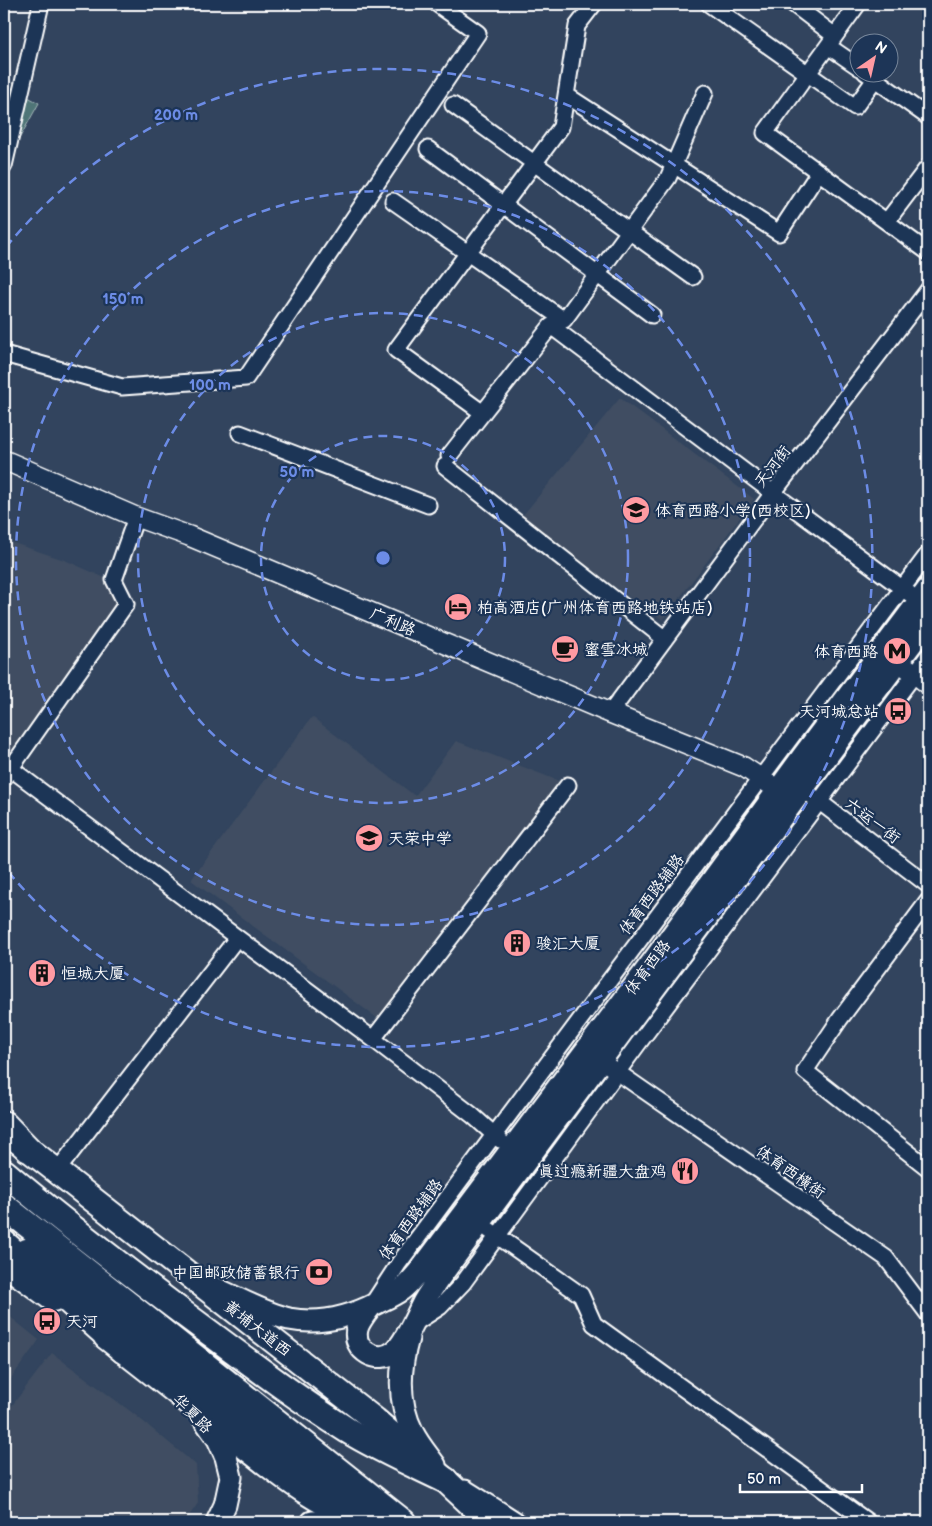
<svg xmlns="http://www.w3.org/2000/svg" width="932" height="1526" font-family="'Balsamiq Sans','LXGW WenKai TC',sans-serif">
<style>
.built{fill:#404e62}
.green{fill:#4f7477;stroke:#a7babb}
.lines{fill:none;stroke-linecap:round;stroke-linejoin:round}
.minor-casing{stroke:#fff;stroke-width:19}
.tertiary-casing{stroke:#fff;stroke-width:22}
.secondary-casing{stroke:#fff;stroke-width:25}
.primary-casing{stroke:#fff;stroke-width:28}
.trunk-casing{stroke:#fff;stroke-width:29}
.minor{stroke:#1d3557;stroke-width:15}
.tertiary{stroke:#1d3557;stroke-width:19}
.secondary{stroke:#1d3557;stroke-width:21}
.primary{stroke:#1d3557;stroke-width:24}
.trunk{stroke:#1d3557;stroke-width:25}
.ring{fill:none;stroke:#6c8ce6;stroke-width:2.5;stroke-dasharray:9 6}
.labels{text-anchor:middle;stroke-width:4.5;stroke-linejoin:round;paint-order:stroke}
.street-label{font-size:16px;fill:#fff;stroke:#1d3557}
.poi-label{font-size:16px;fill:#fff;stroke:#1d3557;text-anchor:start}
.centre{fill:#6c8ce6;stroke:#1d3557;stroke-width:2.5}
.ring-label{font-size:15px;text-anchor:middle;font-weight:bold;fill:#6c8ce6;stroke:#1d3557;stroke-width:4.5;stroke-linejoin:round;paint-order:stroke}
</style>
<rect width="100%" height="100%" fill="#32445e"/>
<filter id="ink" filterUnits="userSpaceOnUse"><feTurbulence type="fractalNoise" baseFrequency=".02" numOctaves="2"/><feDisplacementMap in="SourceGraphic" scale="10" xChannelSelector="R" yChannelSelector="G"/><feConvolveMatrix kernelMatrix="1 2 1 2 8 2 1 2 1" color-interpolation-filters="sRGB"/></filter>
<g filter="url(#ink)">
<path class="built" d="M620,398L754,499L663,620L518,521Z
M4,540L67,561L105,578L117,604L105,620L4,771Z
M312,717L415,796L456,741L559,781L381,1021L191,880Z
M4,1312L39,1340L4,1388Z
M52,1353L134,1414L196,1465L198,1503L185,1522H4V1416Z"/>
<path class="green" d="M4,84L39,103L4,166Z"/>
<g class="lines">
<defs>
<path id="minor" d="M709,4L855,107L875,79
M793,4L835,36
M858,4L765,133L928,252
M828,46L860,68
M865,72L928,117
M566,95L779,233L819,172
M453,105L693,277
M428,149L652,315
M4,166L41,4
M393,201L564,320L668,178L705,93
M887,221L928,167
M4,354L122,387L246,378L478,33L437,4
M483,413L396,350L561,127L577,26L594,4
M240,433L428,505
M449,456L551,326L773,493L910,594
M445,466L665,639
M610,713L773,493L928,290
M10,768L373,1039L472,1115L500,1140
M4,778L126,604L114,580L136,517
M812,796L928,885
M928,901L840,1019L805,1071L928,1168
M373,1039L568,785
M610,1067L886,1258L928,1314
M57,1171L237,938
M489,1230L581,1295L594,1324L868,1522
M371,1306L399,1263L494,1135L928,554
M412,1325L440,1307L463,1283L638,1044L928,656"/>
<path id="tertiary" d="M4,460L136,517L189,536L610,713L744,767L778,790
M898,661L928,684"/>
<path id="secondary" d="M215,1288C239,1299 264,1313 289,1319C320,1325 350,1317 377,1303C385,1299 394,1295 401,1290C409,1284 415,1276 422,1268L653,961L803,756L928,589
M371,1306C366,1313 359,1321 357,1329C352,1351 379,1365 395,1351C406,1342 417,1314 424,1301C431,1289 440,1277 448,1266L854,720L928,622
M408,1338C399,1370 398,1404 413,1433C419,1445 428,1455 435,1465
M203,1418L218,1439L226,1457L231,1477L225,1505L217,1522
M465,1491L514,1522
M312,1522L339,1521L352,1522"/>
<path id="primary" d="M13,1137L375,1420L445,1480L490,1522
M27,1251C76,1288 126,1325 174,1364C243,1417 310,1473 382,1522
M4,1263L53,1299
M106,1337C150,1371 193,1405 235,1439C273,1468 311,1502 357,1517"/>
<path id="trunk" d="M4,1124L28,1149
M4,1172C62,1221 122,1267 183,1313C237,1353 290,1394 347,1430C378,1449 412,1464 445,1480
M4,1206L403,1522
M4,1243L123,1350"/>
</defs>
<use href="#minor" class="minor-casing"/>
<use href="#tertiary" class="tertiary-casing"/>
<use href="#secondary" class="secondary-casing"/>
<use href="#primary" class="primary-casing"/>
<use href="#trunk" class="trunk-casing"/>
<use href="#minor" class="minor"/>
<use href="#tertiary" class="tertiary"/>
<use href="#secondary" class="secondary"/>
<use href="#primary" class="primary"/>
<use href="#trunk" class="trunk"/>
</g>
</g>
<g class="ring">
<circle cx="383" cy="558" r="122"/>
<circle cx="383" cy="558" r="245"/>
<circle cx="383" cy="558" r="367"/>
<path d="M6 247A489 489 0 1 1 6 869"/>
</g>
<defs>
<symbol id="school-disc" viewBox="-11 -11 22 22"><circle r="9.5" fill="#ff9aa2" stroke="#1d3557"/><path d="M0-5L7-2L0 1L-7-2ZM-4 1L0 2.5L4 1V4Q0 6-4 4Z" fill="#111"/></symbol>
<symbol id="hotel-disc" viewBox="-11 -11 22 22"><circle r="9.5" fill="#ff9aa2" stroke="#1d3557"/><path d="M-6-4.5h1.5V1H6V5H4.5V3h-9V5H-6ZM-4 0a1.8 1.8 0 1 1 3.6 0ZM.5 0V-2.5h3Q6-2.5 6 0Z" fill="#111"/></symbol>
<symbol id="cafe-disc" viewBox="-11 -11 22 22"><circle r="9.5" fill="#ff9aa2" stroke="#1d3557"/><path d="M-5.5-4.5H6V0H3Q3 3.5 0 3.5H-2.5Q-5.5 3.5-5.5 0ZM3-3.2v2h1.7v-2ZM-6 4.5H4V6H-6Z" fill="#111"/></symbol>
<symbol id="metro-disc" viewBox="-11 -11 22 22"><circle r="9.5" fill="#ff9aa2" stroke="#1d3557"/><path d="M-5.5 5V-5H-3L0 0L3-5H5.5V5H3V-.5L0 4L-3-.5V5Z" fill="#111"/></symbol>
<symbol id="bus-disc" viewBox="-11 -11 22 22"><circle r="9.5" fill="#ff9aa2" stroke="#1d3557"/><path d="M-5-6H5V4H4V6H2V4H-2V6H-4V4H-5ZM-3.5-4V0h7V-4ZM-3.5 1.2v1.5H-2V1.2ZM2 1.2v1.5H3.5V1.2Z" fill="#111"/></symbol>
<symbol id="building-disc" viewBox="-11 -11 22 22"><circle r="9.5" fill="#ff9aa2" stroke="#1d3557"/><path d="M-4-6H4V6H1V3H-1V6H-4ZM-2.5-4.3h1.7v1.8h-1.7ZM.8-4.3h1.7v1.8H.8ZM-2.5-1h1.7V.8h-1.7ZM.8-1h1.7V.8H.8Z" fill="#111"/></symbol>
<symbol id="restaurant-disc" viewBox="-11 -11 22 22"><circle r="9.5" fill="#ff9aa2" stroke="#1d3557"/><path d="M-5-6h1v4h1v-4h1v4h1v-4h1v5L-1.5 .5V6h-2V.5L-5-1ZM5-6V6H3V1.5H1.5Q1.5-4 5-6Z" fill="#111"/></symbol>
<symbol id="bank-disc" viewBox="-11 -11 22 22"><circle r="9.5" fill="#ff9aa2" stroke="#1d3557"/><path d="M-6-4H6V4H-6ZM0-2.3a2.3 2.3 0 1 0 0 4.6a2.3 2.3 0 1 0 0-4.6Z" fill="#111"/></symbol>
</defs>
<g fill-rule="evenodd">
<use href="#school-disc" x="620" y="494" width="32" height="32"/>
<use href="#hotel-disc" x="442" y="591" width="32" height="32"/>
<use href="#cafe-disc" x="549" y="633" width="32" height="32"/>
<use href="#metro-disc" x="881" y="635" width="32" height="32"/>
<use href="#bus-disc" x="882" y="695" width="32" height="32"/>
<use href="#school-disc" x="353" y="822" width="32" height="32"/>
<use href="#building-disc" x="501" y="927" width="32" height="32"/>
<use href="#building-disc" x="26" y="957" width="32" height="32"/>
<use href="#restaurant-disc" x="669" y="1155" width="32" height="32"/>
<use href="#bank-disc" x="303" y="1256" width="32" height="32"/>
<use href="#bus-disc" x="31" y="1305" width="32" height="32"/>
</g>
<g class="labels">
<g class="street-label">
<text transform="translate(772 466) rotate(-53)" y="6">天河街</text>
<text transform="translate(393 621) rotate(23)" y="6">广利路</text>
<text transform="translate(873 820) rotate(37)" y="6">六运一街</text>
<text transform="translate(651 894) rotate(-53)" y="6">体育西路辅路</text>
<text transform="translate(647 967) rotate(-53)" y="6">体育西路</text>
<text transform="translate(791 1171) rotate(35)" y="6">体育西横街</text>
<text transform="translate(410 1219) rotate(-54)" y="6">体育西路辅路</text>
<text transform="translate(258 1328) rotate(38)" y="6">黄埔大道西</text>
<text transform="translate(193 1413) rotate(45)" y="6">华夏路</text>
</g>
<g class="poi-label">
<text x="655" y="516">体育西路小学(西校区)</text>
<text x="477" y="613">柏高酒店(广州体育西路地铁站店)</text>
<text x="584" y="655">蜜雪冰城</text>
<text x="878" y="657" text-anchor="end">体育西路</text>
<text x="879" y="717" text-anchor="end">天河城总站</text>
<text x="388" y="844">天荣中学</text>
<text x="536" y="949">骏汇大厦</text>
<text x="61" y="979">恒城大厦</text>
<text x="666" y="1177" text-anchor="end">真过瘾新疆大盘鸡</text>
<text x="300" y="1278" text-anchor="end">中国邮政储蓄银行</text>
<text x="66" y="1327">天河</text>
</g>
</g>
<circle cx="383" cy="558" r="8" class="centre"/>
<g class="ring-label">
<text x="176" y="120">200 m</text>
<text x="123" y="304">150 m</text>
<text x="210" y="390">100 m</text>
<text x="297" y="477">50 m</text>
</g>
<rect width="932" height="1526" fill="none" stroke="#1d3557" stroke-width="20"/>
<rect x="10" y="10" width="912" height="1506" fill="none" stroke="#fff" stroke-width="2" filter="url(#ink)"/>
<g transform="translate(874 58) rotate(34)"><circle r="24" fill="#1d3557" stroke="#77869a"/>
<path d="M0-4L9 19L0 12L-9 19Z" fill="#ff9aa2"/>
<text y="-8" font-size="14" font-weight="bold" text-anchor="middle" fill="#ffffff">N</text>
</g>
<path d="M740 1484v8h122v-8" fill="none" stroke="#ffffff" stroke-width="2.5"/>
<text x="747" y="1484" font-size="15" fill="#ffffff" stroke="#1d3557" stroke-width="4" paint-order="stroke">50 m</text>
</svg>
